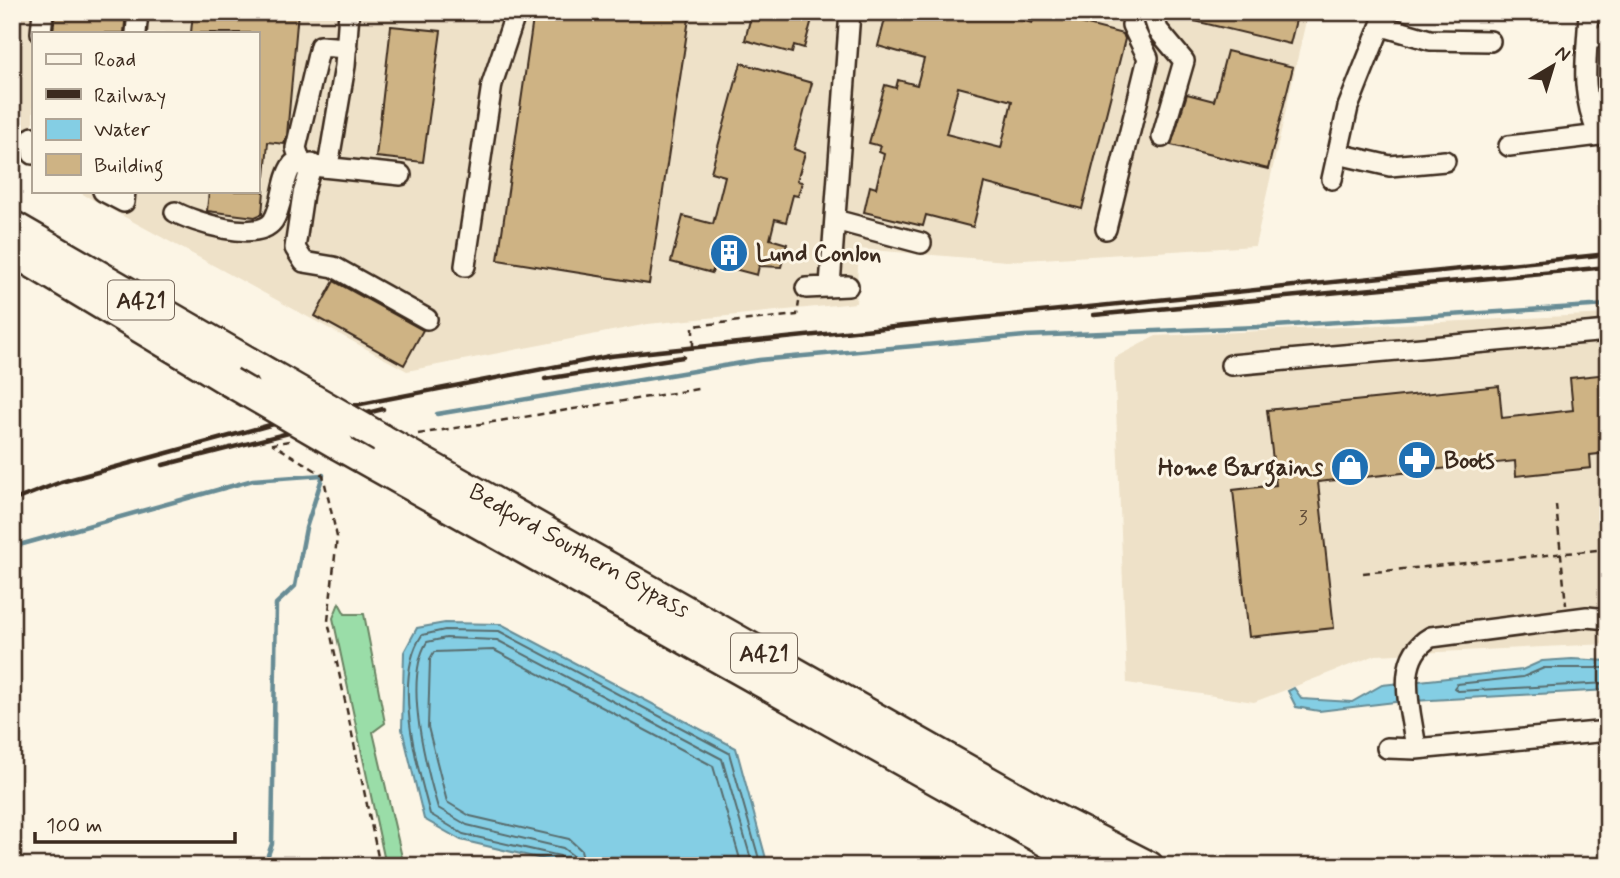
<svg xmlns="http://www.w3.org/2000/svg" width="1620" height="878" font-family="Mynerve,sans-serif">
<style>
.built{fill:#eee1c8}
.green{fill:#9adda8;stroke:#6a8463;stroke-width:2}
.water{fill:#84cee4;stroke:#678c95;stroke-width:2}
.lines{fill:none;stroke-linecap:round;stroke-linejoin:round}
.shore{stroke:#586c6d;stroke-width:2}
.stream{stroke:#678c95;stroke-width:4.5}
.building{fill:#ceb384;stroke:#3b2a1e;stroke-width:2;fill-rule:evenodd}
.minor-casing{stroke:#3b2a1e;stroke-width:24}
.highway-casing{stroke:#3b2a1e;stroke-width:33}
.path{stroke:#3b2a1e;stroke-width:2.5;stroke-dasharray:7 5;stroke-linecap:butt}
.minor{stroke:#fcf5e5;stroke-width:19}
.highway{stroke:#fcf5e5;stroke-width:28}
.rail{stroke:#3b2a1e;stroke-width:4.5}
.highway-bridge-casing{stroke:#3b2a1e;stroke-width:33;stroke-linecap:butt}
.highway-bridge{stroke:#fcf5e5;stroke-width:28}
.labels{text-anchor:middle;stroke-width:6;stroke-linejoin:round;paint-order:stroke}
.number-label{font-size:21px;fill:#604c38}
.shield{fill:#fcf5e5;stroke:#75675a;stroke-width:2}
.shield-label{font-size:23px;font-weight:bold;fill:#3b2a1e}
.poi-label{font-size:24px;font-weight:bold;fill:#3b2a1e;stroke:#fcf5e5;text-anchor:start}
.street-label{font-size:24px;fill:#3b2a1e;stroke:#fcf5e5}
</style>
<rect width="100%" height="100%" fill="#fcf5e5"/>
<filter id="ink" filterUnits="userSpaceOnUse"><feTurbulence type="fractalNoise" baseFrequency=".0143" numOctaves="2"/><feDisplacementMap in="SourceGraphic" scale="14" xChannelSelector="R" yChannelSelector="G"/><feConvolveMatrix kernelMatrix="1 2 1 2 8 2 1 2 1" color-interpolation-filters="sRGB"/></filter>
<g filter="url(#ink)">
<path class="built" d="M12,12H1308L1255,246L1007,261L859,249L856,303L648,324L407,371L77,191H257V33H33V167L12,155Z
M1608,314V644L1376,655L1254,702L1127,683L1114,358L1156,336Z"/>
<path class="green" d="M339,603L345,614H364L385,723L373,732L404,866H386L333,618Z"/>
<path class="water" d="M445,623L501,624L736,748L768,866H572L461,840L424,819L402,729L404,652L417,628Z
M1572,659L1608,661V690L1395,702L1319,711L1296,707L1288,691L1294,688L1302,699L1352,702L1382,685L1522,670L1542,661Z"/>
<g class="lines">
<path class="shore" d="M1608,668H1544L1523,677L1457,684L1454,688L1458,691L1608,683
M565,866L560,856L463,834L430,814C417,766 392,679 422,635L445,630L499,631L729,753L761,866
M574,866L572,855L563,848L467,825L438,808C426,767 403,680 427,642L446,638L497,640L722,759L753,866
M585,866L581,850L569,839L470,816L447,802L428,727L430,659L434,652L494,650L713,766L742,866"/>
<path class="stream" d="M437,414L759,360L1025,336L1258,327L1608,305
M12,547L253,480L323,475L306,528L295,586L276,604L272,844L264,866"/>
</g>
<path class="building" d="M55,12H126L124,33H53Z
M193,12H298L287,135L284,144L268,142L265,176H257V33H191Z
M534,12H690L649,284L498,260Z
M752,12H814L804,48L794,45L792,53L745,40Z
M887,12H1008L1007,16L1032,23L1037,12L1123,34L1125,39L1082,209L984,183L973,227L926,215L923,226L864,212L870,186L876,188L884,154L879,152L881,146L869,143L885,85L896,88L898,80L917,85L924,59L878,46ZM958,87L1012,101L1001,148L946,134Z
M1175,12H1298L1290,44L1174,16Z
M391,26L441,31L423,162L376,157Z
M1227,51L1293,67L1268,169L1171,145L1187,94L1214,101Z
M741,63L812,83L794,149L805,153L797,181L802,182L798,196L793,195L786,222L775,219L770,239L787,244L781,267L759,266L757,275L715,264L712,273L671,262L683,216L713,224L725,176L711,172Z
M209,191H264L262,214L255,217L207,211Z
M334,281L423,330L404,365L315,316Z
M1608,374V453L1590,455L1591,468L1516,476L1515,461L1318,482L1334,628L1249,637L1233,490L1276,485L1267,410L1499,386L1502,418L1573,410L1570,378Z"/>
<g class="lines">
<defs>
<path id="minor" d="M1152,12L1158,30L1184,61L1162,137
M1589,12C1587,61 1579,87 1598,134
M1382,26L1430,40L1490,41
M41,33L43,12
M136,33L138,12
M1588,37H1608
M33,137V154
M1509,146L1608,134
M1338,154L1390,166L1445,161
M301,163L296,148L320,46L347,48
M312,164L303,194L295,248L304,262L334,267L427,319
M328,166L345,66L349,12
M1332,179L1348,107L1386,12
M103,191L124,202L125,191
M175,212C194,222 257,243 273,221C284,204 281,180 293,164L401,175
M835,220L921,243
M1106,229L1148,58L1132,25L1135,12
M465,266L492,84L516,12
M830,285L850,12
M806,288L848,286
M1231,365L1608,331
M1387,748L1416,749L1608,731
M1416,749C1412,713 1392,659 1431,637L1587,617L1608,619"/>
<g id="highway">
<path d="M12,225L270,374"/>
<path d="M12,251L230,382"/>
<path id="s1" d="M381,438L1043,812L1149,866"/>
<path d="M340,446L1089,866"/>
</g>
</defs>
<use href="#minor" class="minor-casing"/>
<use href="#highway" class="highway-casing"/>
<path class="path" d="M693,346V326L797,315L799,302
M418,434L698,389
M289,441L273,444L323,475L337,537L328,621L380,866
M1556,505L1566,605
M1363,573L1608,549"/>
<use href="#minor" class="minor"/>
<use href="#highway" class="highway"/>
<path class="rail" d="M1094,315L1608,267
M545,379L683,357
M163,465L383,409
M12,501L61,482L314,413L610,356L1608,254"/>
<defs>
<path id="highway-bridge" d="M270,374L381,438
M230,382L340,446"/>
</defs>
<use href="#highway-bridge" class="highway-bridge-casing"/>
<use href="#highway-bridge" class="highway-bridge"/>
</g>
</g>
<defs>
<symbol id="building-disc" viewBox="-11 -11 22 22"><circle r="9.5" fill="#1f6fb2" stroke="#fcf5e5"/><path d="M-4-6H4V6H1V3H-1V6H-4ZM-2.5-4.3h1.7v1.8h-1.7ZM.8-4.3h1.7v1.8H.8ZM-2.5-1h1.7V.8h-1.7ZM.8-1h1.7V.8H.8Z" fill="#fff"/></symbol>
<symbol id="pharmacy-disc" viewBox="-11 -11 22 22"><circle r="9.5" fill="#1f6fb2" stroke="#fcf5e5"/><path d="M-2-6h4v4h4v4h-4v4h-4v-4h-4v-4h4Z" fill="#fff"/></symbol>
<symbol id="shop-disc" viewBox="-11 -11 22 22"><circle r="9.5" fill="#1f6fb2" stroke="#fcf5e5"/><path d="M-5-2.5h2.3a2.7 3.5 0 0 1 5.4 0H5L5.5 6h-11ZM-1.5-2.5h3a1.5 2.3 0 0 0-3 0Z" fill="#fff"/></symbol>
</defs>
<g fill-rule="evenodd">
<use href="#building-disc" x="707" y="231" width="44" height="44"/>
<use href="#pharmacy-disc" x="1395" y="438" width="44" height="44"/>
<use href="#shop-disc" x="1328" y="445" width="44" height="44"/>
</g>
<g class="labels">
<g class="number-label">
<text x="1303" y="524">3</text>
</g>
<g class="shield">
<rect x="108" y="280.5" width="66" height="39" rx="5"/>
<rect x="731" y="633.5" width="66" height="39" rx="5"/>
</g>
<g class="shield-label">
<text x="141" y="308">A421</text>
<text x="764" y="661">A421</text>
</g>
<g class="poi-label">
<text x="756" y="261">Lund Conlon</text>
<text x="1444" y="468">Boots</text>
<text x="1323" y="475" text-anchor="end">Home Bargains</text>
</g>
<g class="street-label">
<text dy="8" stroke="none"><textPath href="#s1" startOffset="228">Bedford Southern Bypass</textPath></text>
</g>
</g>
<rect width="1620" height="878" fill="none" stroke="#fcf5e5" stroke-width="42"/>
<rect x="21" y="21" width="1578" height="836" fill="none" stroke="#3b2a1e" stroke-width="2.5" filter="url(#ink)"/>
<rect x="32" y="32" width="228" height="161" fill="#fcf5e5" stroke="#afa495" stroke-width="2"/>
<rect x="46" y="54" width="35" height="10" fill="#fcf5e5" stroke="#afa495" stroke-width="2"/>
<text x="94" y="66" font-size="21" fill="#3b2a1e">Road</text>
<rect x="46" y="89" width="35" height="10" fill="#3b2a1e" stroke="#afa495" stroke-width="2"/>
<text x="94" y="102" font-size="21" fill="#3b2a1e">Railway</text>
<rect x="46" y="119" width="35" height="21" fill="#84cee4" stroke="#afa495" stroke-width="2"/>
<text x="94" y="136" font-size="21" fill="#3b2a1e">Water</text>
<rect x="46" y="154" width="35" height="21" fill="#ceb384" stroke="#afa495" stroke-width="2"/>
<text x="94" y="172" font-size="21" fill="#3b2a1e">Building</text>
<g transform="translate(1553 66) rotate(38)" stroke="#fcf5e5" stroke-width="5" paint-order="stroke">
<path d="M0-5L12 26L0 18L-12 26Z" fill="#3b2a1e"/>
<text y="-10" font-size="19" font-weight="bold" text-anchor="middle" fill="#3b2a1e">N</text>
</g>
<path d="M35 832v10h200v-10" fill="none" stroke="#3b2a1e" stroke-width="3.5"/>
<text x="46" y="832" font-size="21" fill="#3b2a1e" stroke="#fcf5e5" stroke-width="5" paint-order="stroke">100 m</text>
</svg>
